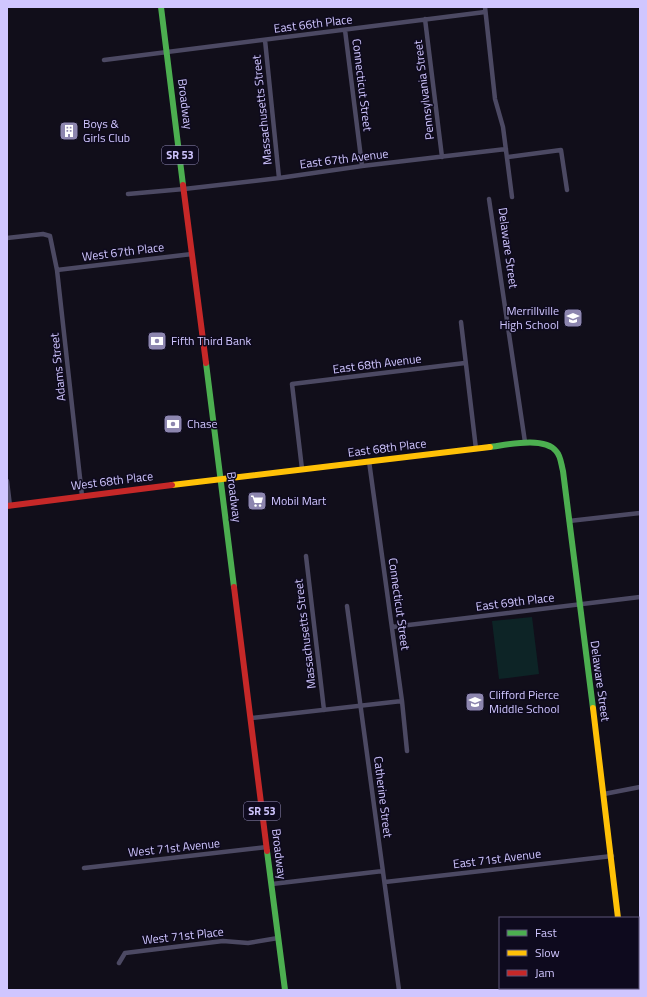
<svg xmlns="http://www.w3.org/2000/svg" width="647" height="997" font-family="'Titillium Web',sans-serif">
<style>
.garden{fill:#0d2426}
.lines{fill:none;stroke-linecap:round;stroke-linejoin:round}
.street{stroke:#4c4963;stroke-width:4.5}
.fast{stroke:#4caf50;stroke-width:6}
.slow{stroke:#ffc107;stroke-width:6}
.jam{stroke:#c62828;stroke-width:6}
.labels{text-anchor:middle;stroke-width:3;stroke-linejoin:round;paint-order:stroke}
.shield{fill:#0e0a1e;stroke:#968ebc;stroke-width:1}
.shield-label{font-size:11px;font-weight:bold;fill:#d0c6ff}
.street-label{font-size:12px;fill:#d0c6ff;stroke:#0e0a1e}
.poi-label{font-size:12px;fill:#d0c6ff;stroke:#0e0a1e;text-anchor:start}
</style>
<rect width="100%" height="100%" fill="#110e1a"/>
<path class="garden" d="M532,617L539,674L499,679L492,621Z"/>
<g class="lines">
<path class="street" d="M485,7L495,99L503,127L512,197
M425,19L442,157
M345,30L362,166
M265,40L279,178
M104,60L485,12
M508,157L561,150L567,190
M128,194L184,189L279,178L362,166L506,149
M489,199L525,442
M7,238L43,234L50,236L57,270L82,496
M57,270L192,254
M461,322L476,449
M369,461L402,701L407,751
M302,469L292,384L465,363
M7,481L10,506
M569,521L640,513
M306,556L324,710
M347,606L399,990
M392,627L640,597
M251,718L402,701
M604,794L640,787
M84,868L267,847
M385,882L612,856
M272,884L383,871
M638,957H640
M119,963L125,953L223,941L248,943L278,938"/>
<path class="fast" d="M161,7L183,185
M206,363L234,587
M490,447C506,445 544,436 556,451C561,456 561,464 563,471L593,708
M267,851L285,990"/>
<path class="slow" d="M172,485L490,447
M593,708L618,918"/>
<path class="jam" d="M183,185L206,363
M7,506L172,485
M234,587L267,851"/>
</g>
<defs>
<symbol id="building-square" viewBox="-11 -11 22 22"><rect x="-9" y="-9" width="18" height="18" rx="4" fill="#8d86af" stroke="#0e0a1e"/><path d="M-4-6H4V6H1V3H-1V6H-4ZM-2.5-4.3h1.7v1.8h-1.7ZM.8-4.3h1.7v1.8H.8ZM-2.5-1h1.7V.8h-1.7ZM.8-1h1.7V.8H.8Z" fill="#fff"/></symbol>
<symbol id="school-square" viewBox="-11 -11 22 22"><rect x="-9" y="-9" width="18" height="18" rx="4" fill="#8d86af" stroke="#0e0a1e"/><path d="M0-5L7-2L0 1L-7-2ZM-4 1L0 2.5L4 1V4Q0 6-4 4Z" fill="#fff"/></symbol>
<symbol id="bank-square" viewBox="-11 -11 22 22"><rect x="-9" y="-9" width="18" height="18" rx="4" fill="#8d86af" stroke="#0e0a1e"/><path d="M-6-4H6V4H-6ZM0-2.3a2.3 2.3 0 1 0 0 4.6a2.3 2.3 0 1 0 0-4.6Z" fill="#fff"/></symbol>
<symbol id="supermarket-square" viewBox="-11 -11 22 22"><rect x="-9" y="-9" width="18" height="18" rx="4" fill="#8d86af" stroke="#0e0a1e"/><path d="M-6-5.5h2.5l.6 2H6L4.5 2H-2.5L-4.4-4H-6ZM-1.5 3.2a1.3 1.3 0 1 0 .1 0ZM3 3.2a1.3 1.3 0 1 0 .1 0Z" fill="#fff"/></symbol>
</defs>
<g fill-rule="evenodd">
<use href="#building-square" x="58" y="120" width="22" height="22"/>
<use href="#school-square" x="562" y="307" width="22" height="22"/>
<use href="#bank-square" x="146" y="330" width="22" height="22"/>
<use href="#bank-square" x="162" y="413" width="22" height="22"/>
<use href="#supermarket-square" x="246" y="490" width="22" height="22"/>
<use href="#school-square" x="464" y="691" width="22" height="22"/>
</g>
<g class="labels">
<g class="shield">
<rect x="162" y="146" width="36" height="18" rx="3"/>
<rect x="244" y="802" width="36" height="18" rx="3"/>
</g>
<g class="shield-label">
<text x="180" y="159">SR 53</text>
<text x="262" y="815">SR 53</text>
</g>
<g class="street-label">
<text transform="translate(313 24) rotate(-7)" y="4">East 66th Place</text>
<text transform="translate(362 85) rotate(83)" y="4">Connecticut Street</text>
<text transform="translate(424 90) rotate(-97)" y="4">Pennsylvania Street</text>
<text transform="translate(185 104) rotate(83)" y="4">Broadway</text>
<text transform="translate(262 110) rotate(-96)" y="4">Massachusetts Street</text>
<text transform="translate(344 159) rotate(-7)" y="4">East 67th Avenue</text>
<text transform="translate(508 248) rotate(82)" y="4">Delaware Street</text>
<text transform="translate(123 252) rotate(-7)" y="4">West 67th Place</text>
<text transform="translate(377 364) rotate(-7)" y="4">East 68th Avenue</text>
<text transform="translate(58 367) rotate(-96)" y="4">Adams Street</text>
<text transform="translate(387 448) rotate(-7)" y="4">East 68th Place</text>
<text transform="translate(112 481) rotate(-7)" y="4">West 68th Place</text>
<text transform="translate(234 497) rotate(83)" y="4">Broadway</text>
<text transform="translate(515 602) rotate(-7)" y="4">East 69th Place</text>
<text transform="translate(399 604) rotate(82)" y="4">Connecticut Street</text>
<text transform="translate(305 634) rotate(-97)" y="4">Massachusetts Street</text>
<text transform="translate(600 681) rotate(82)" y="4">Delaware Street</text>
<text transform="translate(383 797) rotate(83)" y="4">Catherine Street</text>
<text transform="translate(174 848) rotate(-6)" y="4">West 71st Avenue</text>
<text transform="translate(279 854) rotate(83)" y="4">Broadway</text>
<text transform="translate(497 859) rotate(-7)" y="4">East 71st Avenue</text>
<text transform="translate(183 936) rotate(-6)" y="4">West 71st Place</text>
</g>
<g class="poi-label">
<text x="83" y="128">Boys &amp;<tspan x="83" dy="14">Girls Club</tspan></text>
<text x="559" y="315" text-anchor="end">Merrillville<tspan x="559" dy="14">High School</tspan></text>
<text x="171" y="345">Fifth Third Bank</text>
<text x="187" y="428">Chase</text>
<text x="271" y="505">Mobil Mart</text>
<text x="489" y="699">Clifford Pierce<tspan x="489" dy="14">Middle School</tspan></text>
</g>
</g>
<rect width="647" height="997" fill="none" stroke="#d0c6ff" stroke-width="16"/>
<rect x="499" y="917" width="140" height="72" fill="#0e0a1e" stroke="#5c5578"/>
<rect x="507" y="930" width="20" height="6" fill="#4caf50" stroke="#5c5578"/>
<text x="535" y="937" font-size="12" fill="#d0c6ff">Fast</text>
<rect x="507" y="950" width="20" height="6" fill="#ffc107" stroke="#5c5578"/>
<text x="535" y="957" font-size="12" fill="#d0c6ff">Slow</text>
<rect x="507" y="970" width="20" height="6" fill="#c62828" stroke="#5c5578"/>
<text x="535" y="977" font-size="12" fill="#d0c6ff">Jam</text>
</svg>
